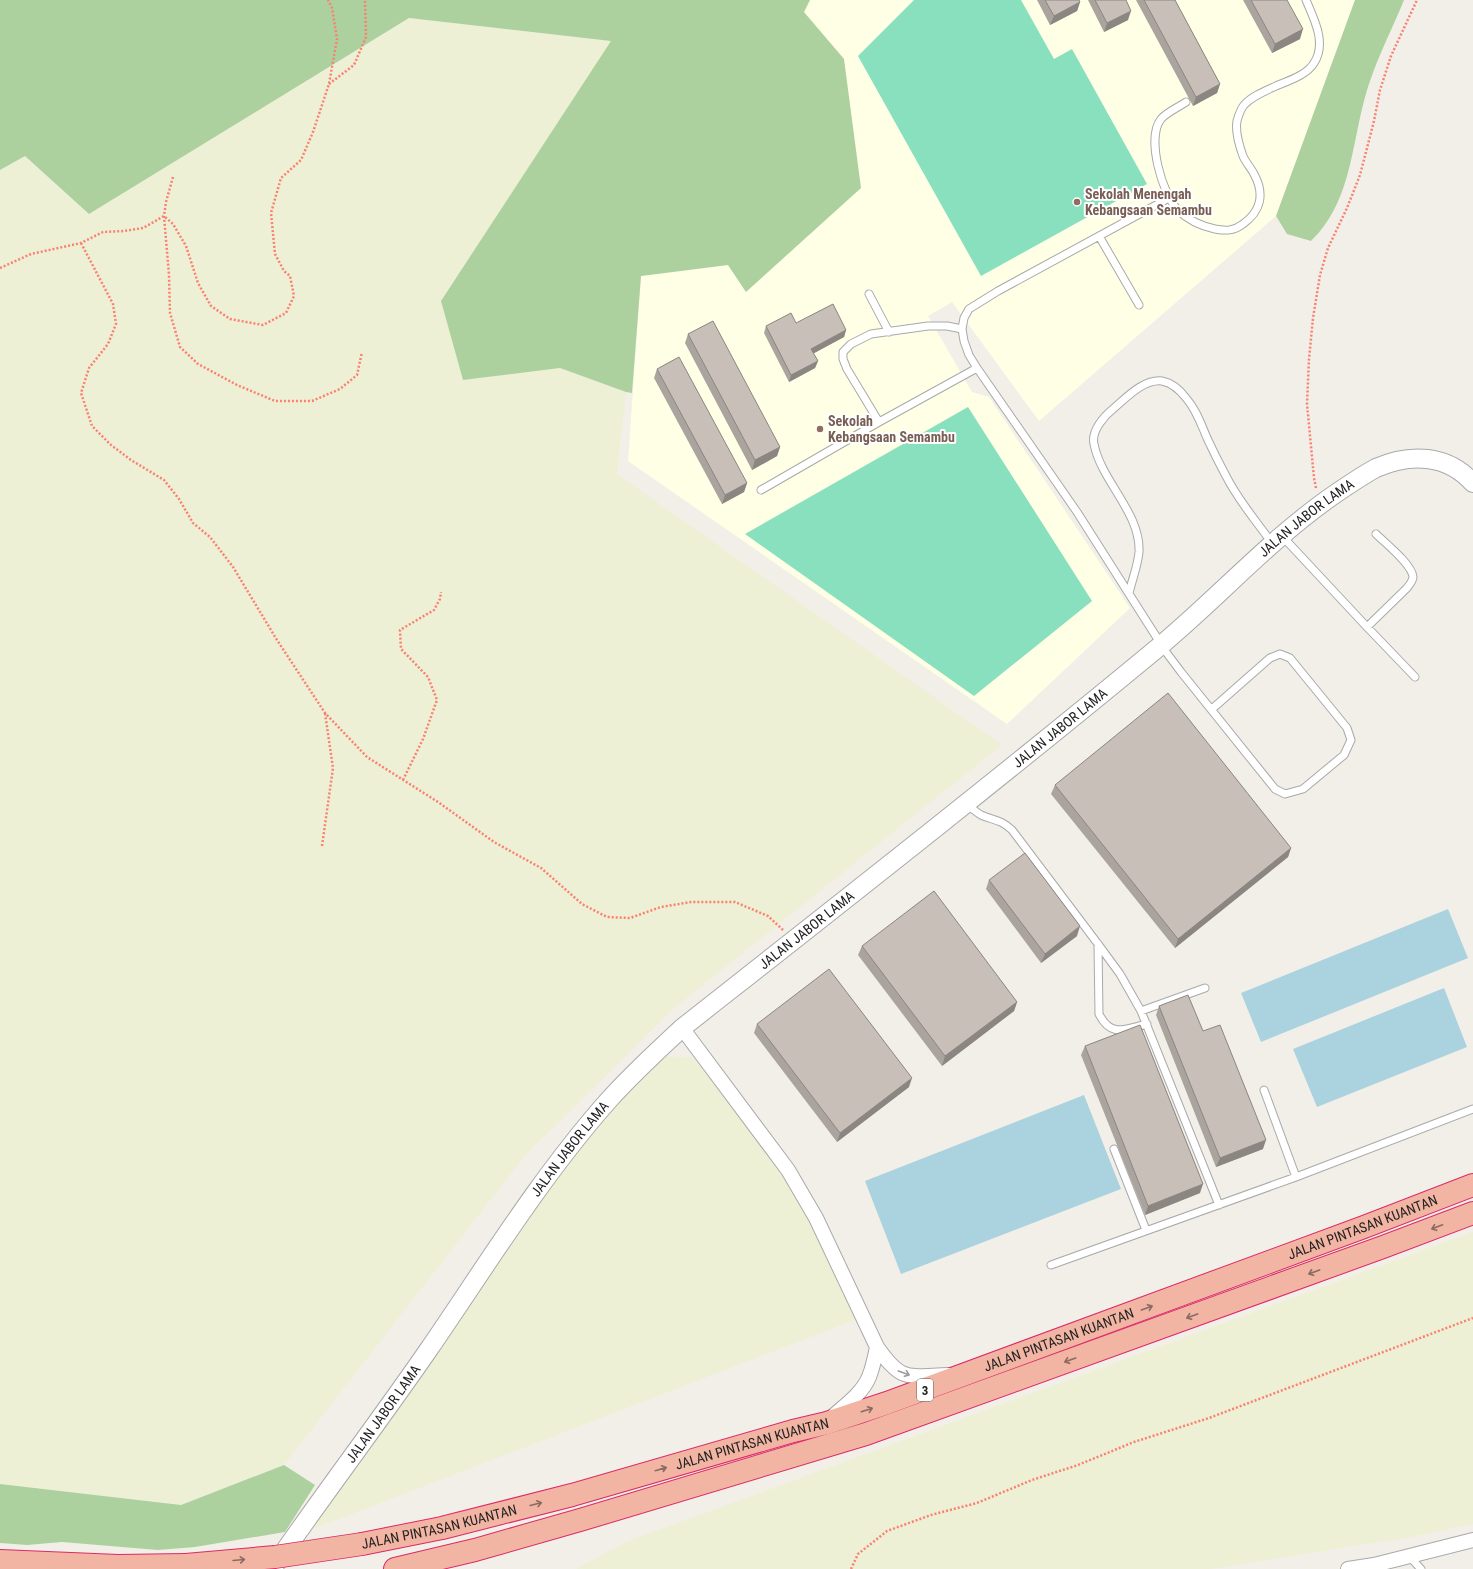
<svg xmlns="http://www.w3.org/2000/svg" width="1473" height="1569" font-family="'Roboto Condensed',sans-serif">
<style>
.education{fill:#ffffe5}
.farmland{fill:#eef0d5}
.forest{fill:#add19e}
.pitch{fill:#88e0be}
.water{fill:#aad3df}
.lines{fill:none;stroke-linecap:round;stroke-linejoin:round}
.service-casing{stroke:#a9a9a9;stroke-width:9}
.minor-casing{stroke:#a9a9a9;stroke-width:16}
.tertiary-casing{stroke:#a9a9a9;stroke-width:20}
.trunk-casing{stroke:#dc2a67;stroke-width:24}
.path{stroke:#fa8072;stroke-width:2.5;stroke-dasharray:2 2;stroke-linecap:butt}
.service{stroke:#fff;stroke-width:7}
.minor{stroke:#fff;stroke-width:14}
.tertiary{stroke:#fff;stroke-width:18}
.trunk{stroke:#f2b4a3;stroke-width:22}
.trunk-bridge-casing{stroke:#dc2a67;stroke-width:24;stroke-linecap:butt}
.trunk-bridge{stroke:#f2b4a3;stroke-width:22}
.wall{fill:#aba49e}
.shaded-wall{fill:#8b8681}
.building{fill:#c7bfb8;stroke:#8b8681}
.oneway{stroke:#8a6b62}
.oneway2{stroke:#9c9c9c}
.education-dot{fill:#8d6e63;stroke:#fff;stroke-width:1.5}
.labels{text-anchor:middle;stroke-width:4;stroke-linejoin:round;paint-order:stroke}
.shield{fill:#fff;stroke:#646464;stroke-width:1}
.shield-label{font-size:13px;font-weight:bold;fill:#222}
.education-label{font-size:14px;font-weight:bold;fill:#785e54;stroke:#fff;text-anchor:start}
.street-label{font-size:14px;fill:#222;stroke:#fff}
</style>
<rect width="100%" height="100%" fill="#f2efe9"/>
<path class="education" d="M810,0H1355L1276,216L1039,421L952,302L928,316L972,392L989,397L1130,608L1007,724L628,461L641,276L728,265L746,292L844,59L803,12Z"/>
<path class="farmland" d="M409,18L612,41L442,301L463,380L560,368L626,392L617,474L1002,745L672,1010L524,1157L284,1465L181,1505L0,1484V170L25,156L89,214Z
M668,1056L697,1058L767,1141L862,1316L847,1323L316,1528L308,1517L463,1301L640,1067Z
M1473,1232V1524L1406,1538L1211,1569H576L625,1542Z"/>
<path class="forest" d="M0,0H810L804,12L844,59L861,188L746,292L728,265L641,276L632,393L626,392L560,368L463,380L441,301L611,41L409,18L89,214L25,156L0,170Z
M1355,0H1404C1393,27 1379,54 1370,81C1351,135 1355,199 1311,241L1287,234L1276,216Z
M284,1465L315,1485L285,1532L195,1547L158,1550L62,1542L27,1545L0,1543V1484L181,1505Z"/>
<path class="pitch" d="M914,0H1021L1054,59L1072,49L1147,184L981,276L858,56Z
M968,407L1092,601L974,696L745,534Z"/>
<path class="water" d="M1448,909L1468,958L1261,1042L1241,993Z
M1444,988L1467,1047L1317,1107L1293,1049Z
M1084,1095L1121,1189L901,1274L865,1181Z"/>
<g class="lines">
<defs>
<path id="service" d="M1186,102C1179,107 1167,112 1161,119C1146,138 1162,194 1178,210C1188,220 1201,226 1215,229C1226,231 1234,231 1243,224C1261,211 1265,194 1254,174C1251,168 1246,163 1243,156C1239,145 1235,132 1237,121C1239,114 1240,110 1244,105C1252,96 1265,91 1276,86C1288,81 1307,75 1314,63C1327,43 1314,19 1306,0
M1169,198L998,291L969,309L964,318L962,329L964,341L969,355L977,368L1077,512L1166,652L1181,672L1275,789L1285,794L1303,789L1344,755L1351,740L1347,728L1290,658L1280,654L1270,658L1212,709
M1099,236L1139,305
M869,294L889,332
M879,422L847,369L843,359V352L851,344L871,334L928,326H947L962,329
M761,490L879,422L977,368
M1282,536L1367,627L1415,677
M1129,593C1132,580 1138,565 1139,552C1141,513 1101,481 1094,444C1091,431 1104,416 1113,409C1126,398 1143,379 1162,381C1172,383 1180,390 1186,398C1196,409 1201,424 1207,438C1213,451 1219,463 1226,476C1238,500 1256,521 1272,543
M1367,627L1407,588C1409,585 1413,581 1413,577C1412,564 1385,543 1376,534
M965,804C971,807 976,812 981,815C995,821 1000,819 1012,830L1098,944L1120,974L1141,1011L1219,1205
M1098,944L1099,1014C1111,1038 1125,1029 1147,1024
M1141,1011L1205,988
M1264,1090L1296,1177
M1114,1149L1146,1230
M1051,1265L1296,1177L1473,1109
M1409,1556L1421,1569"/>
<path id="minor" d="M682,1028L788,1170L816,1218L877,1347C902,1383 908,1376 949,1375
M831,1418C844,1406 862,1394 869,1377C873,1367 875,1357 877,1347
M1348,1569L1374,1565L1473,1540"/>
<g id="tertiary">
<path id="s1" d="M272,1569C323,1495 378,1423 429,1349C486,1266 540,1178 607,1102C630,1076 656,1052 682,1028C842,902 1003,776 1160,646C1220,596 1273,536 1338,492C1350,484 1363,475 1376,468C1410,453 1447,454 1473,483"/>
</g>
<g id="trunk">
<path id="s2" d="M362,1544L442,1528L572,1495L793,1431L827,1423L887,1403L1364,1227L1473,1185"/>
<path d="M0,1561L118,1566L186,1565"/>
<path d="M395,1569L475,1550L580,1520L866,1434L1383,1247L1473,1213"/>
</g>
</defs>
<use href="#service" class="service-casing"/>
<use href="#minor" class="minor-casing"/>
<use href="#tertiary" class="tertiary-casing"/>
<use href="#trunk" class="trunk-casing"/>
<path class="path" d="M329,84L354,65L366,37L365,0
M173,177L166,202L164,216L169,275L170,313L180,347L198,364L237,385L275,401H312L340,389L357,375L362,352
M81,243L113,304L116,324L108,344L89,368L81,393L92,426L111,445L131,460L164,480L179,499L193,523L210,537L233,567L277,640L325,713L367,757L438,802L494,842L541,868L582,904L607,917L630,918L661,907L691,902H735L768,916L783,930
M0,268L31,254L81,243L103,232L124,231L143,228L164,216L173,224L186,246L198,283L211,306L230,319L263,325L286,313L294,296L290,276L284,271L275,254L271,213L281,178L301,160L313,132L329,84L337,39L332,8L328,0
M1316,488L1314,478L1307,404L1309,359L1313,318L1320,275L1328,248L1347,208L1360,175L1374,121L1380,90L1391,56L1417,0
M403,780L423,739L437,700L428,677L401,649L400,630L434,610L440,599L441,592
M322,846L333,768L325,713
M851,1569L858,1554L887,1531L931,1515L977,1503L1032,1480L1078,1465L1134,1442L1209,1418L1473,1318"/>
<use href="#service" class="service"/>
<use href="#minor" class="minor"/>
<use href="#tertiary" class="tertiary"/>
<use href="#trunk" class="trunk"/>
<defs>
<path id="trunk-bridge" d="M186,1565L275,1557L362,1544"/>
</defs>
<use href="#trunk-bridge" class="trunk-bridge-casing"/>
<use href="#trunk-bridge" class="trunk-bridge"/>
</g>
<path class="wall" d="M1037,0H1079L1080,2L1077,11L1050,25Z
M1088,0H1126L1128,20L1104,32Z
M1136,0H1175L1220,84L1217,93L1193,106Z
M1243,0H1287L1300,39L1272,53Z
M766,326L846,330L844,337L813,353L818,361L815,368L789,382L764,333Z
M688,334L780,447L777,456L752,470L685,343Z
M657,369L747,483L744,492L722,504L654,378Z
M1055,785L1291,848L1288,857L1175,948L1051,794Z
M989,880L1077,936L1041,963L986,889Z
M862,946L1017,1002L1014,1011L942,1066L858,955Z
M1159,1006L1203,1031L1263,1149L1216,1167L1156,1015Z
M757,1024L909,1087L837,1142L754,1033Z
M1085,1046L1200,1193L1145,1215L1081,1055Z"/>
<path class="shaded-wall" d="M1080,2L1077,11L1050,25L1054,16Z
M1131,11L1128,20L1104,32L1107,23Z
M1303,29L1300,39L1272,53L1275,44Z
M1220,84L1217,93L1193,106L1196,97Z
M846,330L844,337L809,356L811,349Z
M818,361L815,368L789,382L791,375Z
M780,447L777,456L752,470L755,460Z
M747,483L744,492L722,504L725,495Z
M1291,848L1288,857L1175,948L1178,939Z
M1080,926L1077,936L1041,963L1045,954Z
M1017,1002L1014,1011L942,1066L945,1056Z
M912,1078L909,1087L837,1142L840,1133Z
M1266,1140L1263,1149L1216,1167L1220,1158Z
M1203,1184L1200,1193L1145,1215L1148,1206Z"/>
<path class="building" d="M1045,0H1079L1080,2L1054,16Z
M1095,0H1126L1131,11L1107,23Z
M1144,0H1175L1220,84L1196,97Z
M1251,0H1287L1303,29L1275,44Z
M833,304L846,330L811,349L818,361L791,375L766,326L791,313L796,323Z
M713,321L780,447L755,460L688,334Z
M679,357L747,483L725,495L657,369Z
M1168,693L1291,848L1178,939L1055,785Z
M1025,853L1080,926L1045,954L989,880Z
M934,891L1017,1002L945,1056L862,946Z
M829,969L912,1078L840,1133L757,1024Z
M1188,995L1203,1031L1220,1025L1266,1140L1220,1158L1159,1006Z
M1140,1025L1203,1184L1148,1206L1085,1046Z"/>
<defs><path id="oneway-shaft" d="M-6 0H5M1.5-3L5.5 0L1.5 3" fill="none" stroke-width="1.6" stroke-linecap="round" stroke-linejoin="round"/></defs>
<g class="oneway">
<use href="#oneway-shaft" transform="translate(1437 1227) rotate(159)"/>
<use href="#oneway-shaft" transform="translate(1314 1272) rotate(160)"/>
<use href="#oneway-shaft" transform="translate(1147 1308) rotate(-20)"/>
<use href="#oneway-shaft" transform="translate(1192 1316) rotate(160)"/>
<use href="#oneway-shaft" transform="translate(1070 1360) rotate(160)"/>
<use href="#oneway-shaft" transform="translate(867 1410) rotate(-18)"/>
<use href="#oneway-shaft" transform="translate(661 1469) rotate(-16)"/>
<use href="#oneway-shaft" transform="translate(536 1504) rotate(-14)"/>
<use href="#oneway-shaft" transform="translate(239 1560) rotate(-5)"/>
</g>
<use class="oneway2" href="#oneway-shaft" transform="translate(904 1373) rotate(20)"/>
<g class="education-dot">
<circle cx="1077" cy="202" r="4"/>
<circle cx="820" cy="429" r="4"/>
</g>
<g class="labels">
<rect class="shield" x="917" y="1379" width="16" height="22" rx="3"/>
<g class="shield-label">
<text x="925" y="1395">3</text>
</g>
<g class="education-label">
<text x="1085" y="199">Sekolah Menengah<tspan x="1085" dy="16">Kebangsaan Semambu</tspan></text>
<text x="828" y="426">Sekolah<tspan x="828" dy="16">Kebangsaan Semambu</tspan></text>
</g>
<g class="street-label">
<text dy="5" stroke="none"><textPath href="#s1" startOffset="1487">JALAN JABOR LAMA</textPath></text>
<text dy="5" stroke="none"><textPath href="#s1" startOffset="1163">JALAN JABOR LAMA</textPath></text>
<text dy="5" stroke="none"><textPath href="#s1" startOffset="839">JALAN JABOR LAMA</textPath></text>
<text dy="5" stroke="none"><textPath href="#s1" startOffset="515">JALAN JABOR LAMA</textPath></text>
<text dy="5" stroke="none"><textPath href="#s2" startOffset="1051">JALAN PINTASAN KUANTAN</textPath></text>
<text dy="5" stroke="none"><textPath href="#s2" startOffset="727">JALAN PINTASAN KUANTAN</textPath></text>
<text dy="5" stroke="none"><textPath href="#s1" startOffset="191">JALAN JABOR LAMA</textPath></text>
<text dy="5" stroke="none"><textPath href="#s2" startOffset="403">JALAN PINTASAN KUANTAN</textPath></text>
<text dy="5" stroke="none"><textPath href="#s2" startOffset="79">JALAN PINTASAN KUANTAN</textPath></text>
</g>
</g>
</svg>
